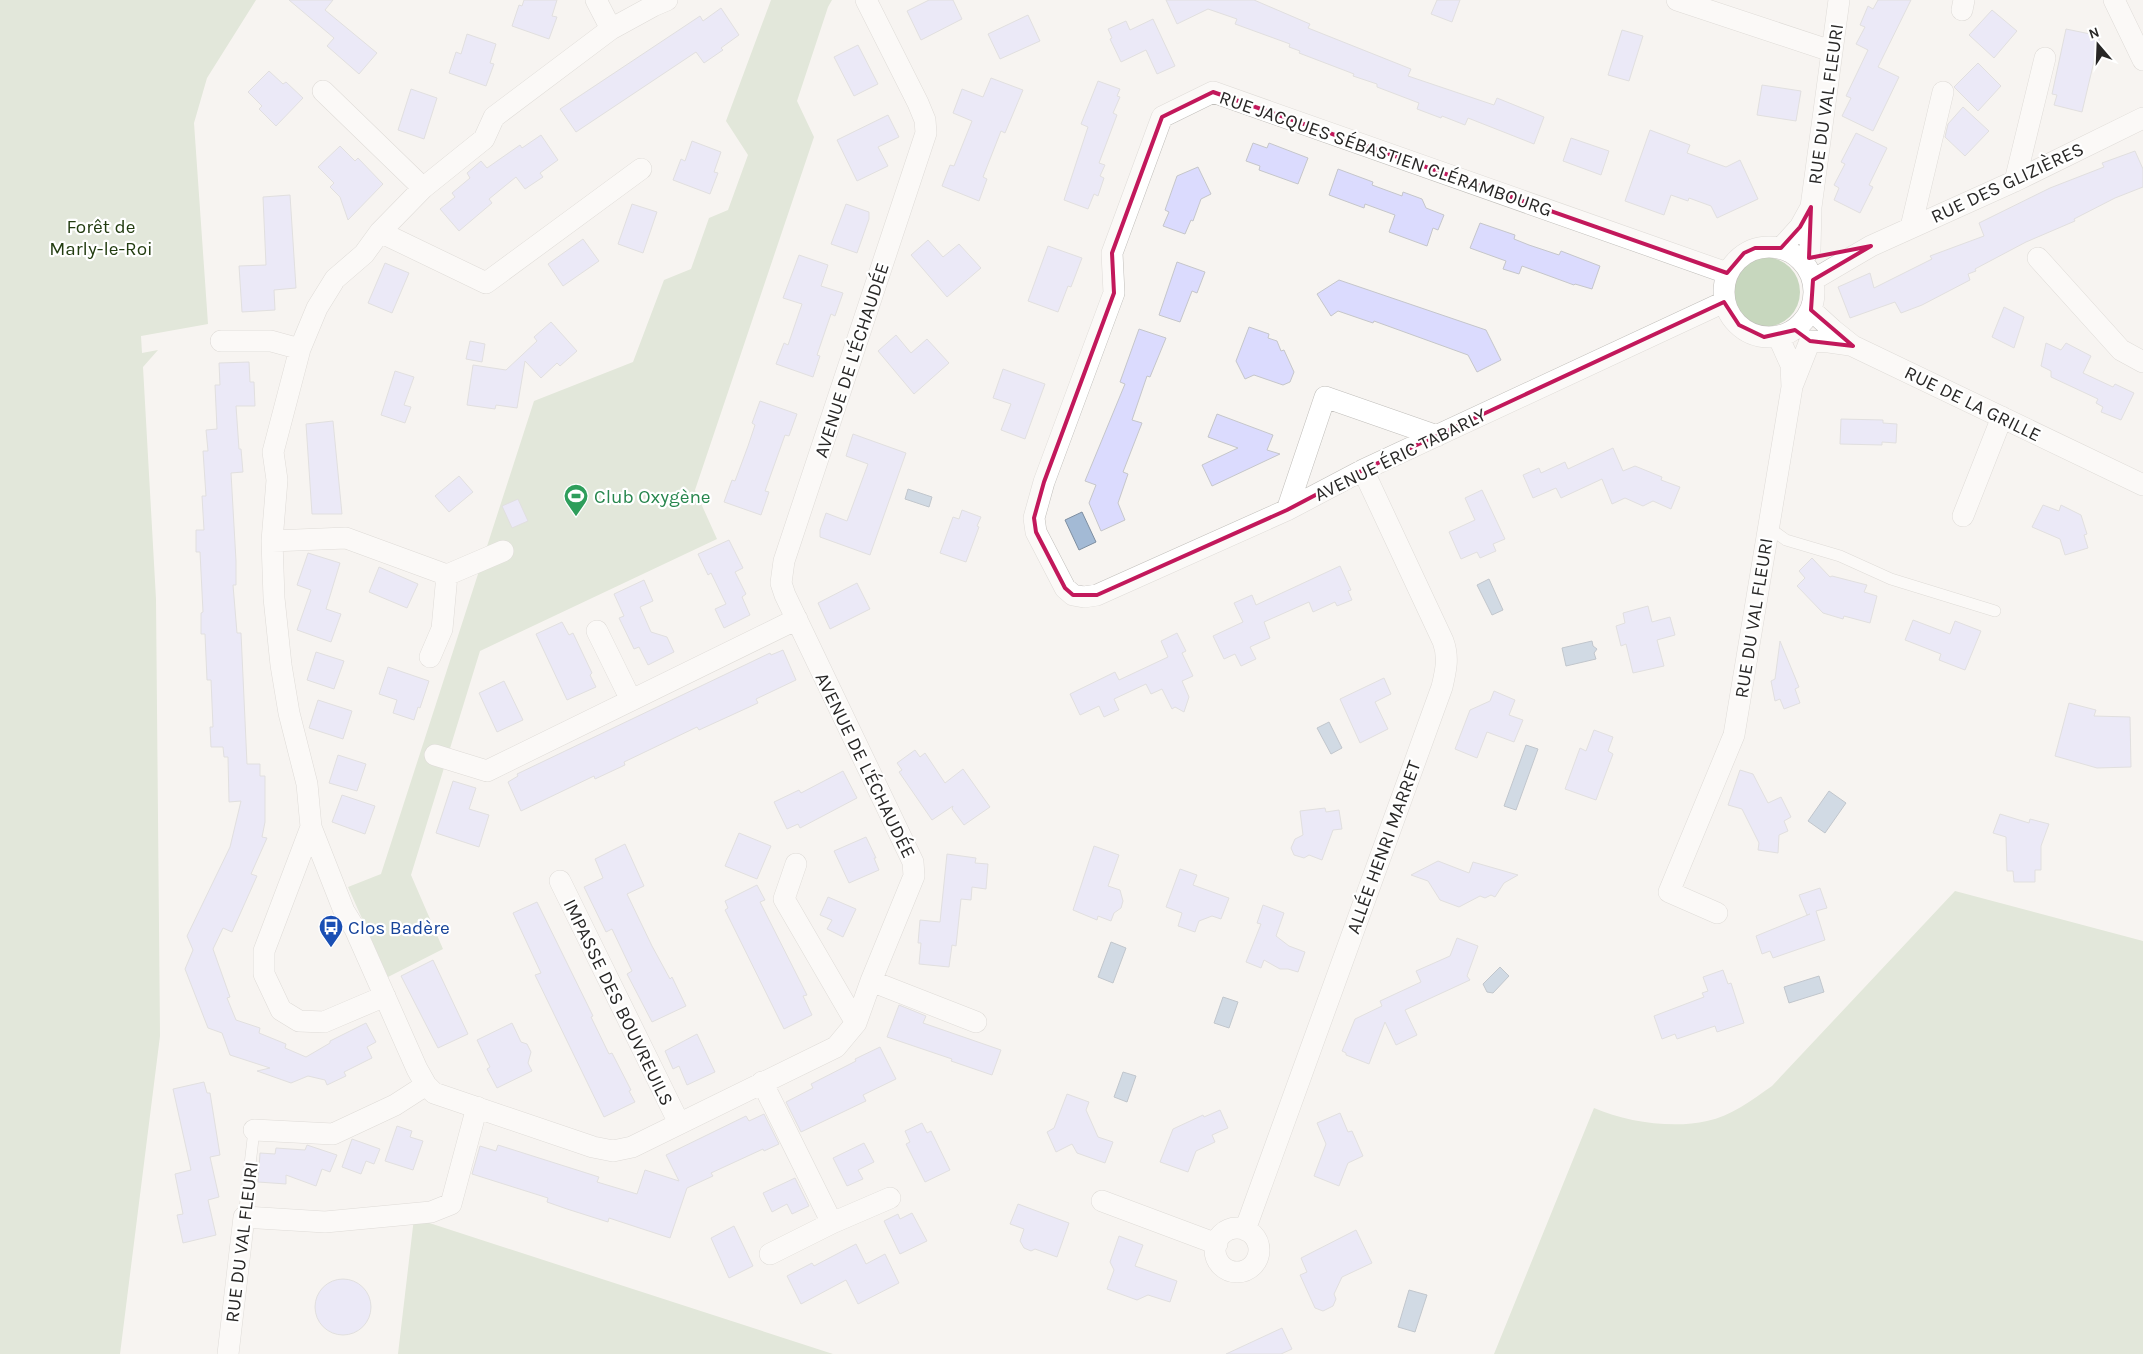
<svg xmlns="http://www.w3.org/2000/svg" width="2143" height="1354" font-family="Karla,sans-serif">
<style>
.green{fill:#c7d7be}
.water{fill:#a3bad5;stroke:#7e8ea0}
.building{fill:#dbdbfe;stroke:#c5c6ca}
.lines{fill:none;stroke-linecap:round;stroke-linejoin:round}
.service-casing{stroke:#c0beba;stroke-width:12}
.minor-casing{stroke:#c0beba;stroke-width:22}
.service{stroke:#fff;stroke-width:11}
.minor{stroke:#fff;stroke-width:21}
.marked{fill:none;stroke:#c2185b;stroke-width:4;stroke-linejoin:round}
.labels{text-anchor:middle;stroke-width:4.5;stroke-linejoin:round;paint-order:stroke}
.street-label{font-size:19px;fill:#282726;stroke:#fff}
.park-label{font-size:19px;fill:#233d11;stroke:#fff}
.leisure-label{font-size:19px;fill:#27864d;stroke:#fff;text-anchor:start}
.transit-label{font-size:19px;fill:#164399;stroke:#fff;text-anchor:start}
</style>
<rect width="100%" height="100%" fill="#f7f4f1"/>
<path class="green" d="M0,0H256L207,78L194,123L208,324L141,336L142,353L158,350L143,367L156,599L160,1036L120,1354H0Z
M771,0H832L828,7L797,101L814,137L695,490L717,539L480,651L411,875L443,949L388,977L348,887L381,874L534,401L633,362L664,280L691,269L709,218L728,210L748,155L726,121Z
M1730 292a35 35 0 1 1 70 0a35 35 0 1 1-70 0Z
M1955,891L2143,941V1354H1494L1594,1108C1626,1122 1673,1129 1707,1121C1731,1116 1752,1100 1772,1086Z
M414,1218L833,1354H398Z"/>
<path class="water" d="M908,489L932,497L929,507L905,499Z
M1082,512L1096,542L1079,550L1065,520Z
M1489,579L1503,610L1492,615L1477,585Z
M1592,641L1593,646L1597,649L1594,653L1596,659L1566,666L1562,648Z
M1329,722L1342,748L1331,754L1317,728Z
M1526,745L1538,749L1516,810L1504,806Z
M1829,791L1846,803L1825,833L1808,821Z
M1111,942L1126,948L1113,983L1098,977Z
M1500,967L1509,976L1493,993L1487,992L1483,984Z
M1819,976L1824,992L1789,1003L1784,987Z
M1223,997L1238,1002L1229,1028L1214,1023Z
M1123,1072L1136,1076L1127,1102L1114,1097Z
M1409,1290L1427,1295L1415,1332L1398,1327Z"/>
<path class="building" d="M289,0H333L325,10L377,53L359,74L327,46L334,38Z
M524,0H557L552,16L557,17L549,39L512,26L519,5L522,6Z
M929,0H953L962,19L921,40L907,11Z
M1166,0H1254L1310,24L1308,28L1411,69L1408,76L1494,105L1497,98L1544,117L1534,144L1468,118L1465,125L1442,116L1441,118L1417,109L1419,103L1377,87V84L1353,76L1354,74L1299,53L1300,51L1289,47L1290,44L1235,24L1237,19L1208,9L1177,24Z
M1437,0H1460L1452,22L1431,14Z
M1878,0H1911L1878,67L1899,77L1873,131L1842,116L1851,98L1846,96L1868,50L1856,44L1865,27L1860,25L1868,6L1873,9Z
M721,8L739,35L721,48L723,50L704,63L696,52L576,132L560,109L700,16L703,21Z
M1992,10L2017,31L1994,58L1969,35Z
M1028,15L1040,41L1000,59L988,34Z
M1153,19L1175,66L1157,74L1146,50L1121,62L1110,39L1112,38L1108,29L1126,21L1130,30Z
M2066,29L2100,36L2082,112L2054,105L2057,95L2052,94Z
M1622,30L1643,36L1629,81L1608,75Z
M467,34L496,44L490,63L494,64L486,86L449,73L456,52L461,54Z
M858,45L878,84L854,96L834,57Z
M1978,63L2001,86L1978,111L1954,87Z
M269,71L283,84L286,82L303,98L276,126L259,109L262,106L248,92Z
M991,78L1023,90L1005,133L1001,131L983,177L987,179L979,201L942,186L950,165L954,166L972,121L953,113L962,89L983,97Z
M1098,81L1120,89L1117,96L1120,97L1113,113L1117,115L1099,163L1105,165L1100,176L1104,178L1098,196L1094,194L1088,209L1064,200L1088,127L1081,124Z
M1762,85L1801,91L1796,121L1757,115Z
M411,89L437,98L424,139L398,130Z
M1963,107L1989,131L1965,156L1945,137L1948,124Z
M888,115L899,137L878,147L888,166L857,181L837,140Z
M1650,130L1690,145L1687,153L1726,167L1740,160L1758,199L1717,218L1711,206L1689,198L1688,201L1671,195L1664,215L1625,201Z
M1856,133L1887,148L1869,185L1873,187L1860,213L1834,200L1839,188L1834,185L1845,164L1841,162Z
M541,135L558,160L540,173L543,177L525,189L516,177L489,199L492,203L459,231L440,209L455,197L452,193L470,178L467,173L481,161L487,168L520,145L522,148Z
M1571,138L1609,151L1601,175L1563,161Z
M692,141L721,152L714,172L718,173L710,194L673,180L681,159L685,161Z
M1253,143L1267,148L1269,143L1308,158L1298,184L1259,170L1260,166L1246,161Z
M340,146L355,161L358,158L383,184L348,220L340,197L330,187L334,183L318,167Z
M2135,151L2143,169V187L2115,198L2074,219L2075,221L2026,242L1975,269L1976,271L1968,274L1970,280L1922,305L1901,313L1895,302L1850,318L1838,287L1870,273L1874,288L1932,259L1930,256L1984,236L1979,223L2050,188L2104,167L2102,163Z
M1198,167L1211,194L1201,199L1193,221L1191,220L1185,234L1163,226L1169,212L1165,210L1177,176Z
M1338,169L1373,182L1372,185L1402,196L1403,192L1422,199L1426,208L1444,215L1438,230L1433,228L1427,246L1389,232L1395,215L1365,204L1364,208L1329,195Z
M290,195L296,288L274,290L275,310L242,312L239,266L266,265L263,197Z
M632,204L657,212L643,253L618,244Z
M846,204L869,212V219L857,253L831,244Z
M1480,223L1515,235L1514,239L1529,245L1559,255L1561,251L1600,266L1592,289L1575,284L1574,285L1522,266L1519,274L1503,269L1506,261L1470,248Z
M583,239L599,261L563,286L548,264Z
M928,240L943,257L959,244L981,268L947,297L911,255Z
M1048,246L1082,258L1071,287L1068,286L1058,312L1028,301Z
M799,255L828,265L821,286L843,293L835,316L831,314L817,355L820,356L813,377L776,364L784,343L788,345L802,304L783,298Z
M1177,262L1205,272L1197,293L1192,291L1180,322L1159,315Z
M385,263L409,273L392,313L368,303Z
M1339,280L1486,330L1501,360L1477,372L1468,355L1374,321L1373,323L1338,311L1331,316L1317,294Z
M2004,307L2024,317L2014,348L1992,337Z
M551,322L577,351L560,366L557,363L541,378L525,361L517,408L496,405L495,409L467,405L473,365L506,370L537,341L534,337Z
M1249,327L1269,334L1268,338L1277,341L1281,351L1284,350L1294,372L1290,382L1283,385L1254,375L1245,379L1236,361Z
M1139,329L1166,338L1150,377L1147,376L1132,420L1142,423L1123,472L1128,474L1118,503L1125,520L1101,531L1089,503L1096,485L1085,481L1125,384L1120,382Z
M896,335L911,353L927,339L949,363L914,394L878,351Z
M470,341L485,344L482,362L466,359Z
M2046,343L2061,350L2066,343L2091,356L2083,373L2113,387L2115,384L2134,393L2121,420L2101,412L2103,407L2096,403L2098,399L2051,377V371L2041,366Z
M249,362L250,382H254L255,406H236L239,449H241L243,472L231,473L236,561V585H233L237,633H241L247,764H260V776H265V822L262,837L267,838L251,874L257,876L232,932L223,928L213,949L230,997L227,998L236,1020L260,1028L259,1033L286,1044L285,1048L306,1057L330,1043V1041L366,1023L376,1042L367,1047L372,1058L344,1072L346,1076L327,1085L325,1080L308,1076L291,1083L257,1071L270,1068L230,1055L222,1033L208,1028L185,969L193,950L187,936L230,847L241,801L229,802L228,757H224L223,747H211L210,727H213L211,680H207L205,634H201V613L203,612L200,552H196V530H204L202,496H206L203,451H208L206,430L217,429L215,385H220L219,363Z
M1003,369L1045,384L1025,439L1001,430L1011,404L993,398Z
M395,371L414,377L404,405L411,407L405,423L381,415Z
M760,401L797,414L789,436L785,435L765,491L769,492L761,515L724,502L732,480L735,481L748,446L755,425L752,423Z
M1217,414L1273,435L1267,450L1280,454L1212,486L1202,465L1238,448L1208,437Z
M1841,419L1883,420V423L1897,424L1896,443L1882,442V445L1840,444Z
M333,421L342,514H312L306,424Z
M853,434L906,453L870,555L820,537V530L826,513L847,521L868,464L846,456Z
M1613,448L1623,471L1635,466L1662,477L1661,480L1680,487L1671,509L1653,501L1643,506L1625,498L1612,504L1602,479L1561,498L1556,488L1533,498L1523,475L1539,468L1541,473L1565,462L1568,469Z
M459,476L473,492L449,512L435,496Z
M1482,490L1505,539L1493,544L1496,551L1480,558L1477,552L1461,559L1449,532L1475,520L1465,498Z
M518,499L528,521L512,528L502,506Z
M2043,505L2059,511L2061,505L2081,515L2087,534L2084,535L2088,548L2065,555L2060,539L2032,527Z
M962,510L981,517L977,526L979,527L966,562L940,553L953,517L959,519Z
M729,540L743,568L735,572L746,594L742,597L750,615L724,628L715,609L726,604L711,573L708,575L698,554Z
M308,553L340,563L326,609L341,614L331,642L297,630L311,590L297,585Z
M1812,558L1830,577L1832,576L1867,585L1864,592L1877,596L1870,623L1844,616L1843,619L1823,613L1797,586L1805,578L1799,571Z
M1340,566L1351,590L1348,591L1352,600L1337,606L1335,602L1313,612L1309,602L1264,622L1270,638L1250,647L1256,659L1241,666L1235,654L1224,659L1213,636L1243,622L1234,603L1252,595L1256,605Z
M379,567L418,584L407,608L369,592Z
M644,580L653,601L640,607L651,632L667,637L674,652L648,665L639,647L634,649L619,618L624,616L614,594Z
M857,583L870,609L830,629L818,603Z
M1648,606L1652,622L1670,617L1675,635L1657,640L1664,666L1633,673L1626,644L1621,646L1616,626L1625,623L1623,613Z
M1913,620L1950,634L1955,621L1981,631L1965,670L1939,660L1941,654L1905,640Z
M562,622L569,635L573,633L592,673L590,675L596,687L567,700L536,634Z
M1177,633L1186,651L1182,653L1193,676L1182,681L1189,697L1184,712L1175,707L1172,709L1162,689L1151,694L1146,684L1114,699L1119,710L1104,717L1099,706L1080,715L1070,694L1115,672L1119,680L1168,657L1161,641Z
M1780,641L1799,687L1795,689L1800,703L1784,709L1780,699L1775,701L1771,681L1775,679Z
M783,650L796,680L756,699L758,703L699,730L697,727L624,762L625,765L595,779L594,776L521,811L508,782L518,776L517,774L770,653L771,655Z
M316,652L344,661L334,689L307,680Z
M388,667L429,681L420,708L418,707L414,720L393,713L397,700L379,694Z
M1384,678L1391,694L1375,702L1388,729L1360,743L1340,699Z
M504,681L523,720L497,732L479,693Z
M1494,691L1515,700L1509,715L1523,720L1514,742L1487,732L1477,758L1455,749L1470,710L1490,701Z
M318,700L352,711L343,739L309,728Z
M2069,703L2096,710L2094,716L2130,717L2131,767L2097,768L2055,756Z
M1594,730L1613,737L1608,751L1613,754L1596,800L1565,789L1580,748L1586,751Z
M915,750L920,757L925,753L945,783L963,769L990,807L964,825L952,809L953,806L932,820L899,772L902,770L897,763Z
M338,755L366,764L357,791L329,783Z
M1740,770L1753,774L1768,803L1781,797L1791,817L1784,821L1788,831L1779,835L1778,853L1758,850L1759,843L1742,809L1728,805Z
M843,771L857,798L800,828L798,824L787,829L774,802L799,790L801,793Z
M453,781L476,788L469,809L489,815L479,847L436,833Z
M342,795L375,806L365,834L332,822Z
M1325,808L1326,812L1339,810L1342,829L1333,830L1322,860L1309,855L1304,858L1294,855L1291,848L1295,839L1303,835L1300,811Z
M2000,814L2029,823L2030,819L2049,824L2041,846V870H2035V882H2014L2013,871H2007L2006,837L1993,833Z
M739,833L771,846L757,879L725,866Z
M866,837L876,858H874L879,870L849,883L834,851Z
M625,844L644,886L627,894L652,946L670,979L672,977L686,1006L652,1022L627,974L632,971L612,929L606,932L584,887L603,878L595,859Z
M1094,846L1119,855L1108,886L1120,890L1123,901L1121,908L1114,913L1111,921L1098,916L1097,920L1073,910Z
M947,854L976,858L975,863L988,864L986,889L972,887L971,900L961,899L956,946L952,945L949,967L919,964L921,943H918L920,920L940,922Z
M1438,861L1469,873L1473,862L1518,875L1504,883L1495,897L1491,895L1485,898L1480,896L1459,907L1440,900L1428,881L1411,875Z
M1180,869L1197,875L1193,885L1229,898L1221,919L1212,916L1199,921L1195,932L1178,926L1182,913L1166,907Z
M757,885L765,900L760,902L807,995L803,996L812,1015L784,1029L725,910L728,908L725,901Z
M1820,888L1827,908L1816,911L1825,940L1773,958L1770,951L1762,954L1756,936L1810,914L1807,915L1799,895Z
M828,897L856,909L843,937L827,929L832,920L820,915Z
M537,902L593,1016L591,1017L609,1054L612,1053L631,1090L629,1091L635,1102L604,1117L535,975L541,973L513,913Z
M1263,905L1284,913L1276,936L1289,946L1305,952L1298,972L1288,969H1280L1264,960L1261,968L1246,962L1261,924L1257,923Z
M1457,938L1478,946L1467,976L1470,980L1405,1010L1417,1035L1396,1045L1385,1022L1369,1064L1346,1055V1053L1342,1051L1355,1019L1382,1006L1380,1001L1421,982L1416,971L1450,956Z
M433,960L468,1034L438,1048L401,976Z
M1723,970L1728,984L1731,983L1744,1023L1717,1032L1715,1026L1677,1039L1675,1034L1662,1039L1654,1016L1704,997L1702,993L1708,991L1703,977Z
M899,1005L926,1016L923,1023L1001,1050L992,1075L951,1061L952,1059L887,1037Z
M512,1023L521,1042L527,1044L531,1052L528,1063L532,1071L497,1088L487,1069L490,1067L477,1040Z
M697,1034L715,1072L687,1085L679,1066L673,1069L665,1051Z
M880,1047L896,1079L863,1095L866,1101L801,1132L786,1102L813,1088L811,1084L856,1061L855,1059Z
M204,1082L207,1093H210L220,1155L210,1157L219,1197L208,1200L216,1235L183,1243L177,1215L183,1214L175,1174L191,1170L173,1089Z
M1067,1094L1089,1102L1086,1110L1098,1137L1113,1142L1105,1163L1077,1153L1072,1144L1056,1152L1047,1132L1054,1128Z
M1220,1110L1228,1128L1212,1135L1215,1142L1196,1151L1188,1172L1160,1162L1173,1129L1203,1115L1204,1117Z
M1340,1113L1348,1132L1352,1131L1363,1156L1348,1163L1339,1186L1314,1176L1326,1144L1317,1123Z
M764,1114L779,1144L764,1151L763,1149L711,1173L713,1176L687,1188L670,1238L609,1218L608,1222L567,1209L547,1202L548,1198L472,1174L480,1146L496,1151L498,1145L599,1177L597,1182L637,1194L645,1170L679,1181L666,1155L746,1116L749,1121Z
M922,1123L927,1133L931,1131L950,1170L925,1182L906,1144L910,1142L905,1131Z
M397,1126L412,1131L410,1137L423,1141L413,1170L385,1161Z
M352,1139L380,1149L374,1164L366,1161L361,1174L342,1167Z
M864,1143L874,1162L858,1170L863,1179L847,1186L833,1158Z
M307,1145L337,1155L330,1172L322,1169L316,1186L286,1175V1184L258,1182L260,1153L275,1154L276,1148L305,1150Z
M795,1178L809,1206L792,1214L787,1204L772,1212L763,1193Z
M1018,1204L1069,1223L1057,1257L1035,1249L1031,1251L1024,1248L1020,1241L1024,1229L1010,1224Z
M912,1213L927,1241L900,1254L884,1221L898,1214L900,1219Z
M734,1226L753,1266L729,1278L711,1238Z
M1356,1230L1372,1263L1342,1277L1334,1294L1336,1299L1333,1306L1323,1311L1315,1308L1300,1275L1307,1272L1301,1258Z
M1119,1236L1143,1245L1135,1266L1177,1281L1170,1302L1148,1295L1137,1300L1107,1289L1114,1270L1110,1262Z
M856,1244L866,1264L885,1254L899,1283L858,1304L846,1280L801,1304L787,1276L812,1263L814,1266Z
M315 1307a28 28 0 1 1 56 0a28 28 0 1 1-56 0Z
M1282,1328L1292,1349L1281,1354H1226Z"/>
<g class="lines">
<defs>
<path id="service" d="M1768,527L1786,540L1840,556L1891,579L1995,611
M244,1217L254,1130"/>
<path id="minor" d="M596,0L611,29
M667,0L653,6L611,29L494,117L484,139L423,188L380,232L364,254L335,279L317,308L300,349L273,452L277,480L272,541L274,598L281,665L289,713L307,784L311,827L344,911L355,929L417,1069L426,1085L434,1093L593,1147L613,1151L632,1147L836,1047L856,1023L871,981L914,876L913,862L785,595L781,583L784,561L926,133L925,120L918,103L866,0
M1677,0L1831,51
M2114,0L2143,60
M1962,10L1964,0
M323,91L423,188
M2015,181L2045,58
M1911,227L1943,92
M380,232L486,283L641,169
M1724 292a45 45 0 1 1 90 0a45 45 0 1 1-90 0Z
M1781,248L1800,227L1811,207
M2038,258L2121,350L2143,362
M1801,260L1810,249L1811,207L1839,0
M1813,280L1871,246L2015,181L2143,118
M1724,302L1363,470L1287,510L1097,595L1084,597L1073,595L1065,588L1036,532L1034,518L1044,482L1114,293L1112,253L1162,117L1213,92L1727,273
M1811,310L1833,330L1853,346L2143,485
M221,341H271L300,349
M1793,384L1810,341L1829,342L1850,345
M1287,510L1325,397L1437,436
M1963,516L2002,417
M272,541L346,538L447,575L503,551
M597,631L631,700
M430,657L442,629L447,575
M435,755L487,771L797,619
M311,827L264,951V974L281,1010L299,1021L324,1022L385,996
M796,864L784,899L856,1023
M560,881L679,1123
M1717,913L1669,892L1734,735L1792,387L1791,365L1778,336
M871,981L976,1022
M762,1082L832,1223
M254,1130L333,1134L395,1105L426,1085
M1102,1201L1217,1244
M1215 1250a22 22 0 1 1 44 0a22 22 0 1 1-44 0Z
M1245,1230L1442,687C1446,670 1449,657 1443,641L1363,470
M770,1254L832,1223L890,1198
M228,1354L244,1217L325,1222L431,1212L451,1204L477,1107"/>
</defs>
<use href="#service" class="service-casing"/>
<use href="#minor" class="minor-casing"/>
<use href="#service" class="service"/>
<use href="#minor" class="minor"/>
</g>
<path d="M0 0H2143V1354H0ZM1213,92L1727,273L1744,253L1755,248H1781L1800,227L1811,207L1809,258L1871,246L1813,280L1811,310L1853,346L1810,341L1795,330L1764,337L1739,325L1724,302L1363,470L1287,510L1097,595H1073L1065,588L1036,532L1034,518L1044,482L1114,293L1112,253L1162,117Z" fill="#f7f4f1" fill-opacity=".55" fill-rule="evenodd"/>
<path class="marked" d="M1213,92L1727,273L1744,253L1755,248H1781L1800,227L1811,207L1809,258L1871,246L1813,280L1811,310L1853,346L1810,341L1795,330L1764,337L1739,325L1724,302L1363,470L1287,510L1097,595H1073L1065,588L1036,532L1034,518L1044,482L1114,293L1112,253L1162,117Z"/>
<defs>
<symbol id="stadium-pin" viewBox="-11 -11 22 30"><path d="M0 17L-7.5 6A9.5 9.5 0 1 1 7.5 6Z" fill="#2e9e5b" stroke="#fff"/><path d="M0-5a6.5 5 0 1 0 0 10a6.5 5 0 1 0 0-10ZM-3.5-1.8h7v3.6h-7Z" fill="#fff"/></symbol>
<symbol id="bus-pin" viewBox="-11 -11 22 30"><path d="M0 17L-7.5 6A9.5 9.5 0 1 1 7.5 6Z" fill="#1a4fb4" stroke="#fff"/><path d="M-5-6H5V4H4V6H2V4H-2V6H-4V4H-5ZM-3.5-4V0h7V-4ZM-3.5 1.2v1.5H-2V1.2ZM2 1.2v1.5H3.5V1.2Z" fill="#fff"/></symbol>
</defs>
<g fill-rule="evenodd">
<use href="#stadium-pin" x="562" y="482" width="28" height="38"/>
<use href="#bus-pin" x="317" y="913" width="28" height="38"/>
</g>
<g class="labels">
<g class="street-label">
<text transform="translate(1825 104) rotate(-82)" y="7">RUE DU VAL FLEURI</text>
<text transform="translate(1386 153) rotate(19)" y="7">RUE JACQUES SÉBASTIEN CLÉRAMBOURG</text>
<text transform="translate(2007 182) rotate(-25)" y="7">RUE DES GLIZIÈRES</text>
<text transform="translate(851 360) rotate(-72)" y="7">AVENUE DE L'ÉCHAUDÉE</text>
<text transform="translate(1973 403) rotate(26)" y="7">RUE DE LA GRILLE</text>
<text transform="translate(1400 454) rotate(-26)" y="7">AVENUE ÉRIC TABARLY</text>
<text transform="translate(1753 618) rotate(-81)" y="7">RUE DU VAL FLEURI</text>
<text transform="translate(866 765) rotate(64)" y="7">AVENUE DE L'ÉCHAUDÉE</text>
<text transform="translate(1383 847) rotate(-70)" y="7">ALLÉE HENRI MARRET</text>
<text transform="translate(619 1002) rotate(64)" y="7">IMPASSE DES BOUVREUILS</text>
<text transform="translate(241 1242) rotate(-83)" y="7">RUE DU VAL FLEURI</text>
</g>
<g class="park-label">
<text x="101" y="233">Forêt de<tspan x="101" dy="22">Marly-le-Roi</tspan></text>
</g>
<g class="leisure-label">
<text x="594" y="503">Club Oxygène</text>
</g>
<g class="transit-label">
<text x="348" y="934">Clos Badère</text>
</g>
</g>
<g transform="translate(2098 45) rotate(341)" stroke="#ffffff" stroke-width="4" paint-order="stroke">
<path d="M0-4L9 19L0 12L-9 19Z" fill="#282726"/>
<text y="-8" font-size="14" font-weight="bold" text-anchor="middle" fill="#282726">N</text>
</g>
</svg>
